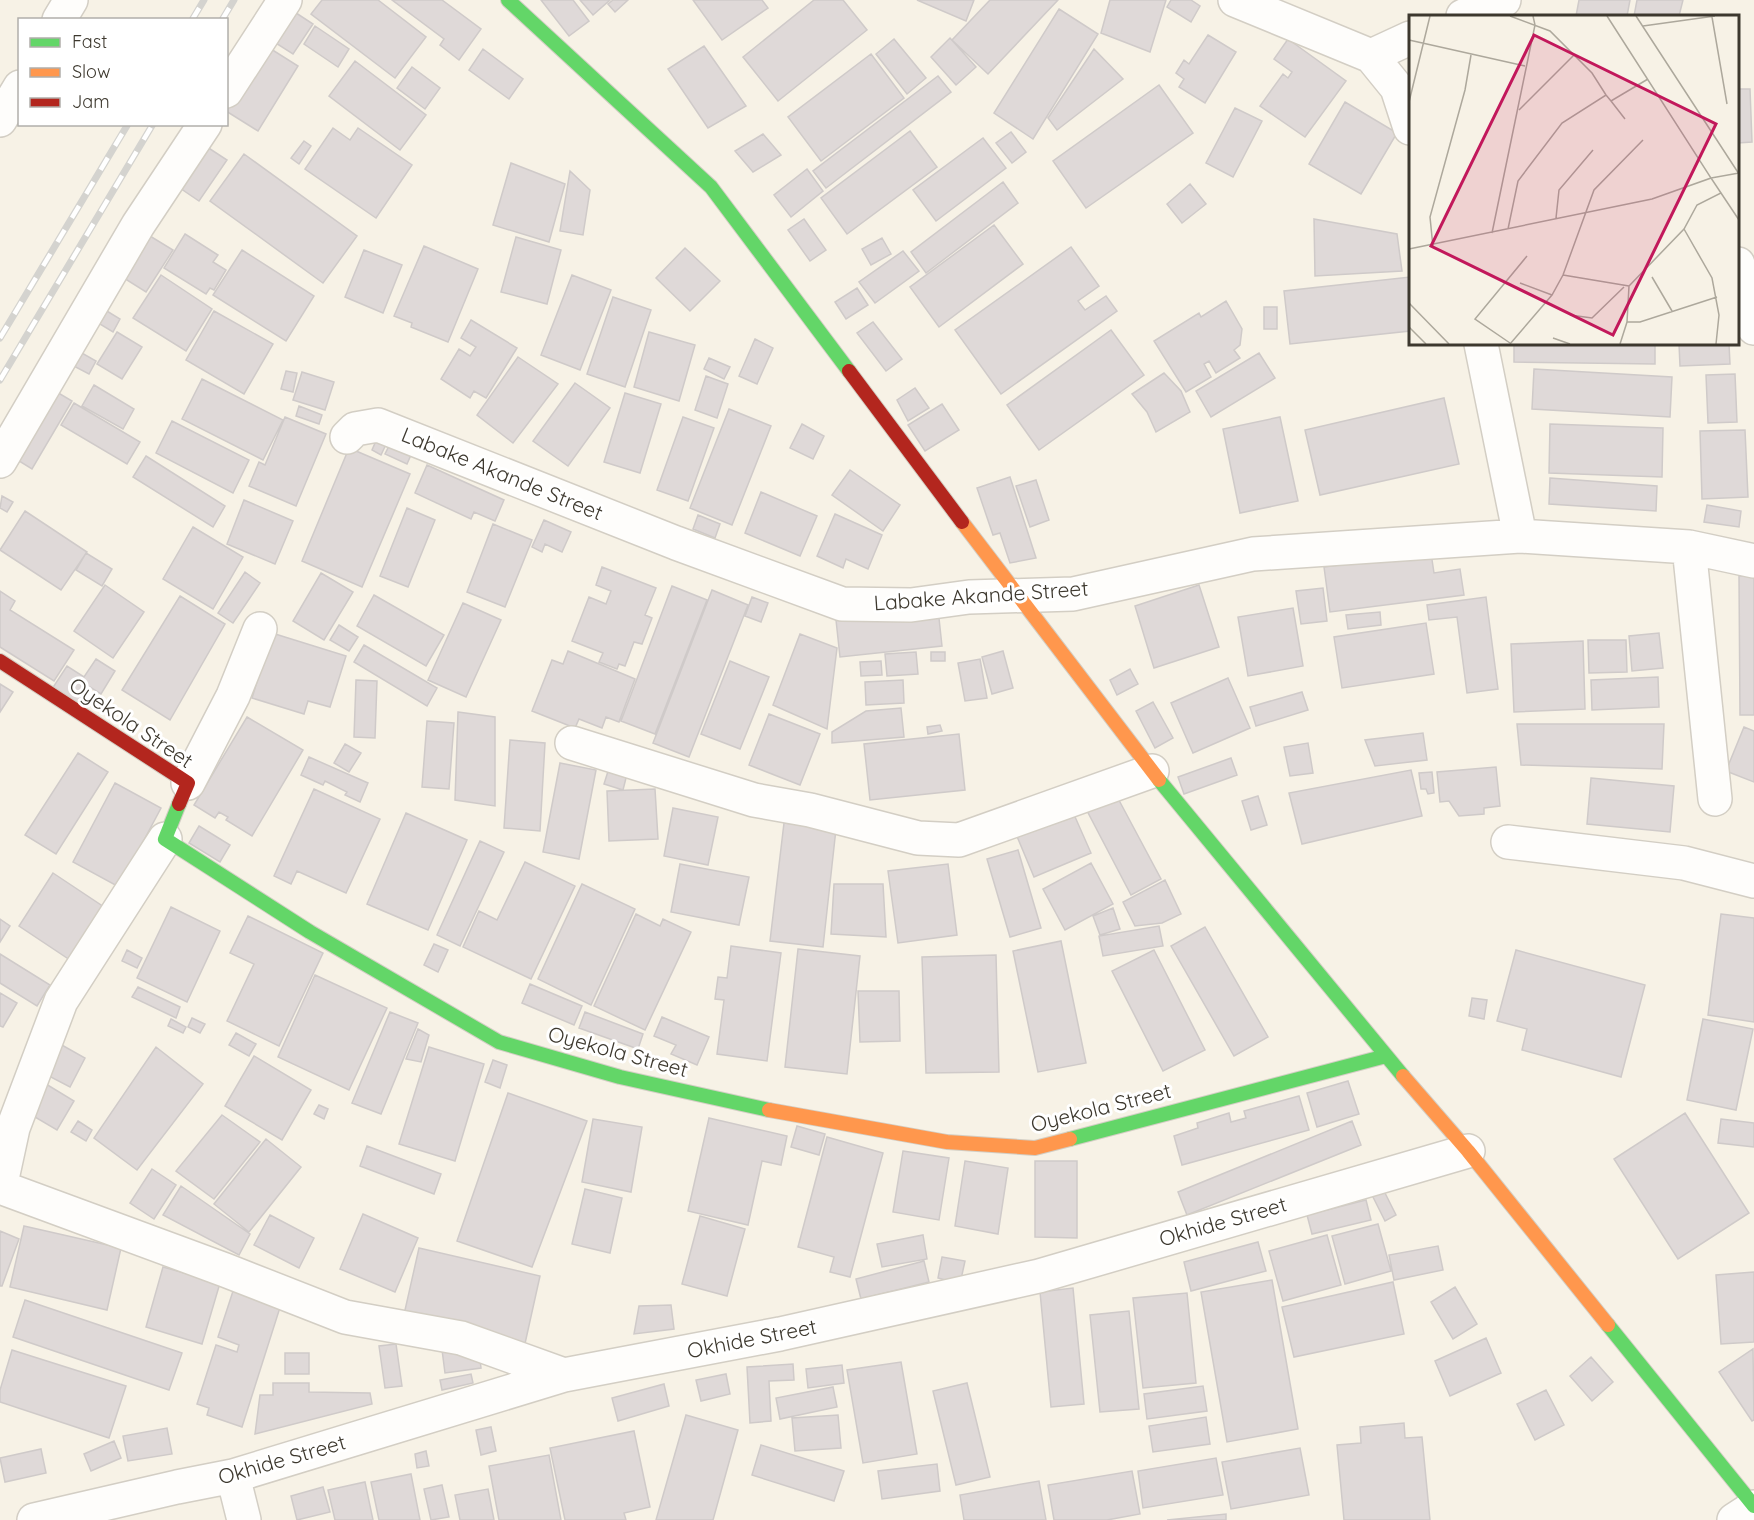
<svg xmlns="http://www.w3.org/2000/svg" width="1754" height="1520" font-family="Quicksand,sans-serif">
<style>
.building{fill:#dfd9d8;stroke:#cfcac9;stroke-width:1.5}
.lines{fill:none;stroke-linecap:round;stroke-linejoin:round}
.street-casing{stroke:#d3cec4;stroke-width:36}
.fast-casing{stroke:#d3cec4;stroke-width:16}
.slow-casing{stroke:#d3cec4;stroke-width:16}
.jam-casing{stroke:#d3cec4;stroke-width:16}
.street{stroke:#fefdfb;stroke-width:33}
.fast{stroke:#63d668;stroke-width:14}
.slow{stroke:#ff974d;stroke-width:14}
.jam{stroke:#b3261e;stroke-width:14}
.rail-casing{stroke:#d4d3cf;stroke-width:7}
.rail{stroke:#fff;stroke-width:4.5;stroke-dasharray:14;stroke-linecap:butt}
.labels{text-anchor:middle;stroke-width:6;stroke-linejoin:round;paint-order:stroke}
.street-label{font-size:21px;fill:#3d382e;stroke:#fff}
.inset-road{fill:none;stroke:#ada89c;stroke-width:1.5}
.view{fill:#c2185b;fill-opacity:0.15;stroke:#c2185b;stroke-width:3}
.inset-edge{fill:none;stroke:#3d382e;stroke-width:3}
</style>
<rect width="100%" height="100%" fill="#f7f2e6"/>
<path class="building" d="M322,0H378L426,37L395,78L311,14Z
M392,0H442L481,29L459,60L440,45L444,39Z
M541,0H573L589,21L569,36Z
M580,0H610L593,15Z
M613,0H628L615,12L608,4Z
M693,0H762L768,8L722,40Z
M814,0H843L867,30L778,101L743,57Z
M917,0H974L966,21Z
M990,0H1058L988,74L952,40Z
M1110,0H1166L1150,52L1101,33Z
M1171,0H1191L1200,6L1191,22L1167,7Z
M1579,0H1630L1627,16H1576Z
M1637,0H1683L1679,16H1634Z
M290,9L313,24L293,54L271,40Z
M1059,9L1098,34L1033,139L994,113Z
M315,26L349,49L338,67L304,44Z
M1208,35L1236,52L1205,103L1179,87L1184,79L1176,73L1184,60L1189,64Z
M950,38L976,67L956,85L931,57Z
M894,39L926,78L907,94L876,54Z
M1288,39L1346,81L1305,137L1260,106L1283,74L1288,78L1292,72L1274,59Z
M263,44L298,66L258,131L226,111V103Z
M704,46L746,106L708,128L668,69Z
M483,49L523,79L509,99L469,70Z
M1094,49L1123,79L1057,130L1048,118Z
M871,54L904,98L821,161L788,117Z
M355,61L426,115L400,150L329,96Z
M412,67L440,88L425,109L397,88Z
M938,76L951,92L826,188L813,171Z
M1159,85L1193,133L1086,208L1053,161Z
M1738,89H1750L1752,142L1738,143Z
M1345,102L1397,133L1361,194L1309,164Z
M1235,108L1262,121L1233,177L1206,163Z
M333,128L350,140L358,128L412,165L376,218L305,169Z
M910,131L937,167L847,234L821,198Z
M1011,132L1026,152L1012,163L996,143Z
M763,134L781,155L753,172L735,151Z
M983,138L1006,168L936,221L913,190Z
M304,141L311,146L299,164L291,158Z
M204,145L227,160L199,201L177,186Z
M244,154L357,236L323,283L210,201Z
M511,163L565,184L549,242L493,225Z
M807,169L823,191L791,217L774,195Z
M570,171L590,190L583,235L560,231Z
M1003,182L1018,203L926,273L911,252Z
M1190,184L1206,204L1182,223L1167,204Z
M804,219L826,250L810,261L788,230Z
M1314,219L1397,234L1402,271L1315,276Z
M994,225L1023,264L939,327L910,287Z
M145,233L173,250L146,292L119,275Z
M185,234L218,255L213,262L226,270L214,290L210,288L206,294L164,268Z
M516,237L561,250L547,304L501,292Z
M882,238L891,254L871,265L862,249Z
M424,246L478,269L448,342L411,327L412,323L394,316Z
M1071,247L1099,286L1078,301L1085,310L1106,296L1117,311L1001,394L955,330Z
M685,248L720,281L690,311L656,278Z
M242,250L314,296L286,341L213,295Z
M364,250L402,265L383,313L345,297Z
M903,251L919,271L875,303L859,282Z
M161,275L212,309L186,351L133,318Z
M572,275L611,290L580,370L541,355Z
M1410,277V331L1290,344L1284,291Z
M857,288L868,305L846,319L835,302Z
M613,297L651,310L625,387L587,374Z
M1226,301L1242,329L1240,345L1234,350L1240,358L1216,373L1209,361L1204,364L1211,377L1186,392L1154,341L1199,313L1201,317Z
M97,305L120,319L113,332L90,318Z
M1264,307H1277V329H1264Z
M214,311L273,344L244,394L186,360Z
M471,320L517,348L486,398L474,391L470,398L441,379L459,349L470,356L476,347L461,338Z
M873,322L902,359L886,371L857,333Z
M1111,330L1144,375L1039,450L1007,405Z
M117,332L142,347L122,379L97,364Z
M649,332L695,345L679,401L634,387Z
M755,339L773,348L757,384L739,376Z
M1514,344H1655V364L1514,362Z
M1679,344H1729L1730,364L1680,366Z
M73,348L96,361L89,374L66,362Z
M1259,353L1275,378L1211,417L1196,391Z
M518,357L558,384L513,443L477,415Z
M709,358L730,367L724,379L704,369Z
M1534,369L1672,377L1670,417L1532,409Z
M286,371L297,373L293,392L281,389Z
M302,372L334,382L325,410L293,400Z
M1164,373L1181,391L1190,412L1156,432L1147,412L1132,394Z
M1735,374L1737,422L1708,423L1706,375Z
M706,376L728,384L717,418L695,410Z
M202,379L283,420L263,460L182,419Z
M575,383L610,408L568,466L533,441Z
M94,385L134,409L123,429L82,406Z
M50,388L72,401L32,469L11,456Z
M915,388L929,408L908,421L897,400Z
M625,393L661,404L640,473L604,462Z
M1444,398L1459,464L1320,495L1305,430Z
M74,403L140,442L127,464L61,425Z
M942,404L959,430L925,451L908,425Z
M299,406L322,415L319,424L296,416Z
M729,409L771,426L732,525L690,508Z
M285,417L326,434L296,506L249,486L259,462L265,465Z
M683,417L714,428L688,501L657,490Z
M1280,417L1298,501L1240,513L1223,429Z
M172,421L249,460L233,493L156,453Z
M802,424L824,436L813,459L790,448Z
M1550,424L1663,428L1662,477L1549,473Z
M1745,430L1748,497L1702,499L1700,431Z
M379,434L389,438L381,455L372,450Z
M393,438L414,448L407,464L385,454Z
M349,448L410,474L362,587L302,561Z
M146,456L225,506L213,527L133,477Z
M427,465L504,500L495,521L474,512L471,519L415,493Z
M850,470L900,505L883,531L832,495Z
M1010,477L1036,558L1010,563L1000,533L993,535L977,488Z
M1550,478L1657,486L1656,511L1549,504Z
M1036,480L1049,520L1030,527L1016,486Z
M761,492L817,516L800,556L745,533Z
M2,496L13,502L7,512L0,508Z
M244,500L293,521L275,564L227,544Z
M1707,505L1741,511L1739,527L1704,522Z
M407,508L435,520L408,587L380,576Z
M25,511L87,552L61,590L0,550Z
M835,514L882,535L868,569L846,559L843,568L817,556Z
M698,515L720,524L715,538L693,529Z
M544,520L571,532L562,552L545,544L542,552L532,547Z
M493,524L532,540L505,607L467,592Z
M193,527L243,557L213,609L163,579Z
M86,553L112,569L102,586L76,570Z
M1431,553L1434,573L1460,569L1464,595L1330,612L1324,567Z
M602,567L656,588L645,615L652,618L642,644L634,642L625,666L619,664L617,669L599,662L603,653L572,641L589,597L606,604L611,591L596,585Z
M245,572L260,583L233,623L218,613Z
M321,573L353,592L324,640L293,621Z
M1754,575V715H1740L1739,576Z
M105,585L144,612L113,658L74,631Z
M1199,585L1219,647L1154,668L1135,606Z
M672,586L707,600L655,734L621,721Z
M1323,588L1327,621L1301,624L1296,591Z
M712,590L748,605L689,757L653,743Z
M0,591L15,601L10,610L74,650L54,681L0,647Z
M374,595L444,635L426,666L357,626Z
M180,596L225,624L170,720L122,690Z
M752,597L768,603L761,622L745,616Z
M1486,597L1498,689L1467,693L1457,617L1429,620L1427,605Z
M463,603L501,620L466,697L428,680Z
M1293,608L1303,666L1248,676L1238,617Z
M938,609L942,646L840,657L836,620Z
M1380,612L1381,625L1348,629L1346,615Z
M1426,623L1434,674L1342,688L1334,637Z
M339,625L358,637L349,651L330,640Z
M272,633L346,656L330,707L308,701L304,714L252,698Z
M1659,633L1663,668L1632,671L1629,636Z
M800,634L837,648L827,729L773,705Z
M1588,640H1626L1627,672L1589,673Z
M1583,641L1585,709L1514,712L1511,644Z
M364,645L437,688L427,706L354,662Z
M568,651L635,679L619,722L606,717L602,728L579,719L575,728L532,711L552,660L563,664Z
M1003,651L1013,688L992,694L982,657Z
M916,652L918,674L887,676L885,654Z
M931,652H945V661H931Z
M96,659L115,671L101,694L90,687L76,708L50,692L67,666L84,677Z
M980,659L987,698L965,701L958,663Z
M730,661L769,677L740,749L701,734Z
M881,661L882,675L861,676L860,662Z
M1130,669L1138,684L1117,695L1110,680Z
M1658,677L1659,707L1592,710L1591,680Z
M1228,678L1250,728L1193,753L1171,703Z
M356,680L377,681L375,738L354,737Z
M903,680L904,703L866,705L865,682Z
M0,684L13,692L0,712Z
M1302,692L1308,710L1256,726L1250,707Z
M1153,702L1173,738L1155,748L1136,711Z
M901,708L904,737L832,743V732L866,711Z
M458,712L495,717V806L455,800Z
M769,714L820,734L800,785L749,765Z
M247,717L303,750L252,836L226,820L228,817L219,812L215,818L194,805Z
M427,721L454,723L449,789L422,787Z
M1517,724H1664L1662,769L1521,765Z
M940,725L942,731L928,734L927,727Z
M1744,727L1754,731V782L1726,771Z
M1423,733L1427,760L1375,766L1365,740Z
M959,734L965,790L870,800L864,744Z
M510,740L545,743L540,831L504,828Z
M1308,743L1313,773L1290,776L1284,747Z
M345,744L361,753L349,772L334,763Z
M78,753L108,772L56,854L25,835Z
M309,757L368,783L360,802L345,795L347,792L325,781L323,785L301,775Z
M1231,758L1237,775L1184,794L1178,777Z
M560,763L596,770L579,859L543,852Z
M610,765L628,770L623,790L604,784Z
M1496,767L1500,806L1484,808V814L1459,816L1449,801L1440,802L1437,772Z
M1411,770L1422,816L1302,844L1289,793Z
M1432,772L1434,793L1428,794L1426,789H1421L1419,773Z
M1591,778L1674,786L1670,832L1587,824Z
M115,783L161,808L119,887L73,862Z
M314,789L380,819L346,893L297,871L291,884L274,876Z
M655,789L658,839L609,841L607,791Z
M1113,789L1161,879L1131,895L1084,805Z
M1258,796L1267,825L1251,830L1242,801Z
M673,808L718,817L708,865L664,856Z
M1072,810L1091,853L1034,877L1016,834Z
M406,813L467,840L428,930L367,904Z
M784,823L836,829L823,947L770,941Z
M199,826L230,845L220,862L189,843Z
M480,841L504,852L460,946L437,935Z
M1018,850L1041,928L1010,937L987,859Z
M525,862L575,886L531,979L463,947L479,911L497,920Z
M1091,863L1113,904L1065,930L1043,889Z
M680,864L749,877L739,925L671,912Z
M948,864L957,935L898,943L888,871Z
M53,873L104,907L70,960L19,926Z
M1165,880L1181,914L1162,923L1135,926L1123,902Z
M582,884L635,909L591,1005L538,979Z
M834,884H883L886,937L831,934Z
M171,907L220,931L187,1002L137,978Z
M1113,908L1120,929L1100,935L1093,916Z
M636,914L660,926L663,919L691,932L645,1030L594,1006Z
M1721,914L1754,918V1022L1708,1015Z
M248,916L323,953L279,1046L227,1021L254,964L230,953Z
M0,919L10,926L0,942Z
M1159,926L1163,946L1103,956L1099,936Z
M1205,927L1268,1037L1234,1056L1171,946Z
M1061,941L1086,1063L1038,1072L1013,951Z
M434,944L448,950L438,972L424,965Z
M731,946L781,953L767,1061L717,1054L724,1000L715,999L718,977L727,978Z
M798,949L860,956L847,1074L785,1067Z
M127,950L142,958L137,968L122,961Z
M1154,950L1205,1050L1163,1071L1112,971Z
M1516,950L1645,985L1621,1077L1522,1050L1527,1029L1497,1021Z
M0,954L50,985L37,1006L0,983Z
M996,955L999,1072L926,1073L922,957Z
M315,975L387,1008L349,1090L278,1057Z
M530,984L582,1006L574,1025L522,1003Z
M138,987L180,1007L176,1018L132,997Z
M858,991H899L900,1041L860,1042Z
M0,993L17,1003L3,1027L0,1026Z
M1472,998L1487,1000L1484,1019L1469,1016Z
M390,1012L418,1023L381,1114L352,1103Z
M585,1012L643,1034L638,1049L579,1028Z
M662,1017L709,1037L697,1065L671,1054L676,1045L654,1036Z
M192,1018L205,1024L200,1033L188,1027Z
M171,1019L186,1027L183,1033L168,1026Z
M1703,1019L1753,1029L1736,1110L1687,1100Z
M418,1029L429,1035L421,1062L406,1059Z
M236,1033L256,1044L249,1056L229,1045Z
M60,1044L85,1058L70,1087L45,1074Z
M156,1047L203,1084L137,1170L94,1138Z
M429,1047L484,1064L455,1161L399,1144Z
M254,1056L311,1090L282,1140L225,1106Z
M493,1060L507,1065L500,1088L485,1082Z
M41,1081L74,1101L57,1130L23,1110Z
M1348,1081L1359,1114L1317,1127L1307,1093Z
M508,1093L587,1121L532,1267L457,1241Z
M1299,1096L1309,1130L1182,1165L1174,1136L1198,1128L1197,1123L1229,1113L1231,1122L1246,1118L1244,1111Z
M319,1105L328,1109L324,1119L314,1114Z
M1685,1113L1749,1213L1678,1259L1614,1159Z
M222,1115L260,1142L214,1199L176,1171Z
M709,1118L787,1136L781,1165L762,1161L748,1225L688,1211Z
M593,1119L642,1127L631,1192L582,1182Z
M1721,1119L1754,1123V1147L1718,1143Z
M78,1121L92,1130L86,1141L71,1132Z
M1352,1121L1361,1145L1187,1215L1178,1192Z
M797,1126L825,1134L819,1155L791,1147Z
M827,1137L883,1153L850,1277L830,1272L834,1257L798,1247Z
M266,1139L301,1167L249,1232L214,1204Z
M367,1146L441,1174L434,1194L360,1166Z
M903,1151L949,1158L939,1220L893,1212Z
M965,1161L1008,1168L998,1234L955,1226Z
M1035,1161H1077V1238L1035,1237Z
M152,1169L176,1185L154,1219L130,1203Z
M1381,1185L1396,1215L1385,1221L1370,1191Z
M181,1186L250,1234L239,1255L163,1215Z
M585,1189L622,1198L610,1253L572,1244Z
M1366,1200L1371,1220L1312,1234L1307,1215Z
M363,1214L418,1238L395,1292L340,1269Z
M270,1215L314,1238L299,1268L254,1245Z
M700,1216L745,1229L727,1296L682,1284Z
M1378,1224L1391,1271L1345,1284L1332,1236Z
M24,1226L121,1248L107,1310L10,1287Z
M0,1231L19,1239L2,1286H0Z
M923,1235L927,1259L882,1267L877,1244Z
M1327,1235L1341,1285L1283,1301L1269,1251Z
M1258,1242L1266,1271L1191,1291L1184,1262Z
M1438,1246L1443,1270L1394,1280L1389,1255Z
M419,1248L540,1276L524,1348L403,1319Z
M942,1257L965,1261L960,1284L938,1278Z
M924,1261L929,1282L861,1299L856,1279Z
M163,1267L220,1283L202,1344L146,1327Z
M1754,1272V1342L1721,1344L1716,1275Z
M1272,1280L1298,1429L1227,1442L1201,1292Z
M236,1282L283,1298L242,1427L207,1415L209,1408L197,1404L216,1345L237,1352L239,1345L218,1337Z
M1393,1282L1404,1334L1294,1357L1282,1307Z
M1455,1287L1477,1324L1453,1339L1431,1302Z
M1073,1288L1084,1404L1051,1407L1040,1292Z
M1187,1293L1196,1383L1143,1388L1133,1298Z
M25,1300L182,1353L169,1390L13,1337Z
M671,1305L674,1329L634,1334L639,1306Z
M1129,1311L1139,1409L1100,1412L1090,1315Z
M1486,1338L1501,1373L1450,1396L1435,1361Z
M441,1342L479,1352L481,1368L445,1373Z
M396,1344L402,1386L385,1388L379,1346Z
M1753,1349L1754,1420L1752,1421L1719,1372Z
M12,1350L126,1386L109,1438L0,1402V1390Z
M285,1353H309V1374H285Z
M1591,1357L1613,1382L1592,1401L1570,1376Z
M901,1362L917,1454L863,1463L847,1370Z
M793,1364L794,1380L769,1381L771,1421L750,1423L747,1367Z
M842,1365L844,1383L808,1388L806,1369Z
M471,1374L473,1383L442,1390L440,1380Z
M726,1374L730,1394L701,1401L696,1380Z
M273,1383H309V1392L370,1393L372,1404L255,1434L260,1395H273Z
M967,1383L990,1477L956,1485L933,1391Z
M664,1384L669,1406L618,1421L612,1398Z
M1203,1386L1207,1411L1147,1419L1144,1394Z
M833,1387L837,1407L780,1419L776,1398Z
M1546,1390L1564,1425L1535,1440L1517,1404Z
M686,1415L738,1430L713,1520H656Z
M838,1415L841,1448L795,1451L792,1418Z
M1206,1417L1210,1444L1153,1452L1149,1426Z
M1404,1423L1405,1438L1422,1437L1430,1520H1344L1337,1445L1361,1443L1360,1427Z
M491,1427L496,1451L481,1455L476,1430Z
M167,1428L172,1454L128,1461L123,1436Z
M634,1431L650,1507L624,1513L626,1520H565L550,1448Z
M114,1441L121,1458L91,1471L84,1454Z
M761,1445L844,1471L834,1501L752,1475Z
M1300,1448L1309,1495L1231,1509L1222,1462Z
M41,1449L46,1473L5,1482L0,1458Z
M426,1451L429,1466L417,1468L415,1454Z
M549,1455L561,1520H499L489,1466Z
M1216,1458L1223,1495L1143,1508L1138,1471Z
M937,1464L940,1491L882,1499L878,1471Z
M1132,1471L1140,1514L1107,1520H1054L1048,1485Z
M411,1474L420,1520H379L371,1482Z
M1039,1481L1046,1520H964L960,1495Z
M365,1482L373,1520H335L328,1490Z
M442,1485L449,1517L431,1520L424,1489Z
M323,1487L330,1512L297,1520L291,1496Z
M488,1489L494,1520H460L455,1495Z
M1226,1514V1520H1167Z"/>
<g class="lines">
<defs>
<path id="street" d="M1235,0L1371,56L1410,38
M1463,16L1504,0
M59,20L71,0
M1371,56L1397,88L1410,128
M226,91L285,0
M0,120L20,87
M1738,264L1754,328
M1481,344L1520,536
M347,437L355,429L378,425L676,543L842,604L911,605L969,597L1073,594L1253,554L1520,536L1689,547L1754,561
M0,461L138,225L205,124
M1689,547L1715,799
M572,743L754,800L810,810L918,838L959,840L1152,771
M188,783L233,696L260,629
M1508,842L1684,863L1754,881
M0,1187L225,1270L345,1317L461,1338L564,1375
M0,1188L13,1128L61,1001L165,839
M233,1476L244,1520
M34,1520L177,1487L233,1476L564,1375L780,1334L1039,1276L1468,1151
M1734,1520L1754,1507"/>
<path id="fast" d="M508,0L711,187L849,371
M1159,780L1403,1076
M179,804L165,839L310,932L499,1042L620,1077L769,1110
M1070,1139L1386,1056
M1608,1325L1754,1506"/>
<path id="slow" d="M962,522L1159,780
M1403,1076L1468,1151L1608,1325
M769,1110L947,1142L1035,1148L1070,1139"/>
<path id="jam" d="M849,371L962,522
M0,661L188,783L179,804"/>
</defs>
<use href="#street" class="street-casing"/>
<use href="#fast" class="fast-casing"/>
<use href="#slow" class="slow-casing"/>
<use href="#jam" class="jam-casing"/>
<use href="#street" class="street"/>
<use href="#fast" class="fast"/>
<use href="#slow" class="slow"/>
<use href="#jam" class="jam"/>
<defs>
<path id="rail" d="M192,20L204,0
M222,20L234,0
M0,338L128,124
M0,380L153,124"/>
</defs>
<use href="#rail" class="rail-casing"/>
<use href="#rail" class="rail"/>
</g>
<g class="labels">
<g class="street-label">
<text transform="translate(502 474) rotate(22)" y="7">Labake Akande Street</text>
<text transform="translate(981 596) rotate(-4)" y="7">Labake Akande Street</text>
<text transform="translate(131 723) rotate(34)" y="7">Oyekola Street</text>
<text transform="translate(618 1052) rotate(15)" y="7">Oyekola Street</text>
<text transform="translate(1101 1108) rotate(-14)" y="7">Oyekola Street</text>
<text transform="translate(1223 1222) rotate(-16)" y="7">Okhide Street</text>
<text transform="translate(752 1339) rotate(-11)" y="7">Okhide Street</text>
<text transform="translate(282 1460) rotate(-16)" y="7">Okhide Street</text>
</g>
</g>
<g transform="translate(1409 15)">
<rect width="330" height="330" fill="#f7f2e6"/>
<path class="inset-road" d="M101,1L141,16L183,58L197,80M227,1L330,159M303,2L318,89M234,11L306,1M0,25L116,51M202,86L216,104M0,87L21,1M110,95L165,40M312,178L330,205M147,203L150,175L184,135M99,214L109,166L153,108L197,80L202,86L239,64M275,214L303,263L310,300L307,329M83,218L126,10L124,1M24,232L21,202L56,75L62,40M0,234L243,184L302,163L198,1M154,260L220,271M243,262L263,296M111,268L143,280M0,288L40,329M161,300L183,303L215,272M218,307H231L308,282M0,312L17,329M144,323L161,329M101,328L66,304L118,241M101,329L143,280L154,260L185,175L234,125M211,329L218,307L220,271L275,214L288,190L312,178L302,163L330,158"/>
<path class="view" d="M125,20L307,109L204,320L22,231Z"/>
<rect width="330" height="330" class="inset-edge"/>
</g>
<rect x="18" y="18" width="210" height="108" fill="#ffffff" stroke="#b1afab" stroke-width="1.5"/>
<rect x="30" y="38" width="30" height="9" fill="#63d668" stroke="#b1afab" stroke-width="1.5"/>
<text x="72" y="48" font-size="18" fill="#3d382e">Fast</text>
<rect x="30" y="68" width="30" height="9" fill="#ff974d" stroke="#b1afab" stroke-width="1.5"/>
<text x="72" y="78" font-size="18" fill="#3d382e">Slow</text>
<rect x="30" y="98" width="30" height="9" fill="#b3261e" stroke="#b1afab" stroke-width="1.5"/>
<text x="72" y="108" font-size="18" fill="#3d382e">Jam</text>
</svg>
